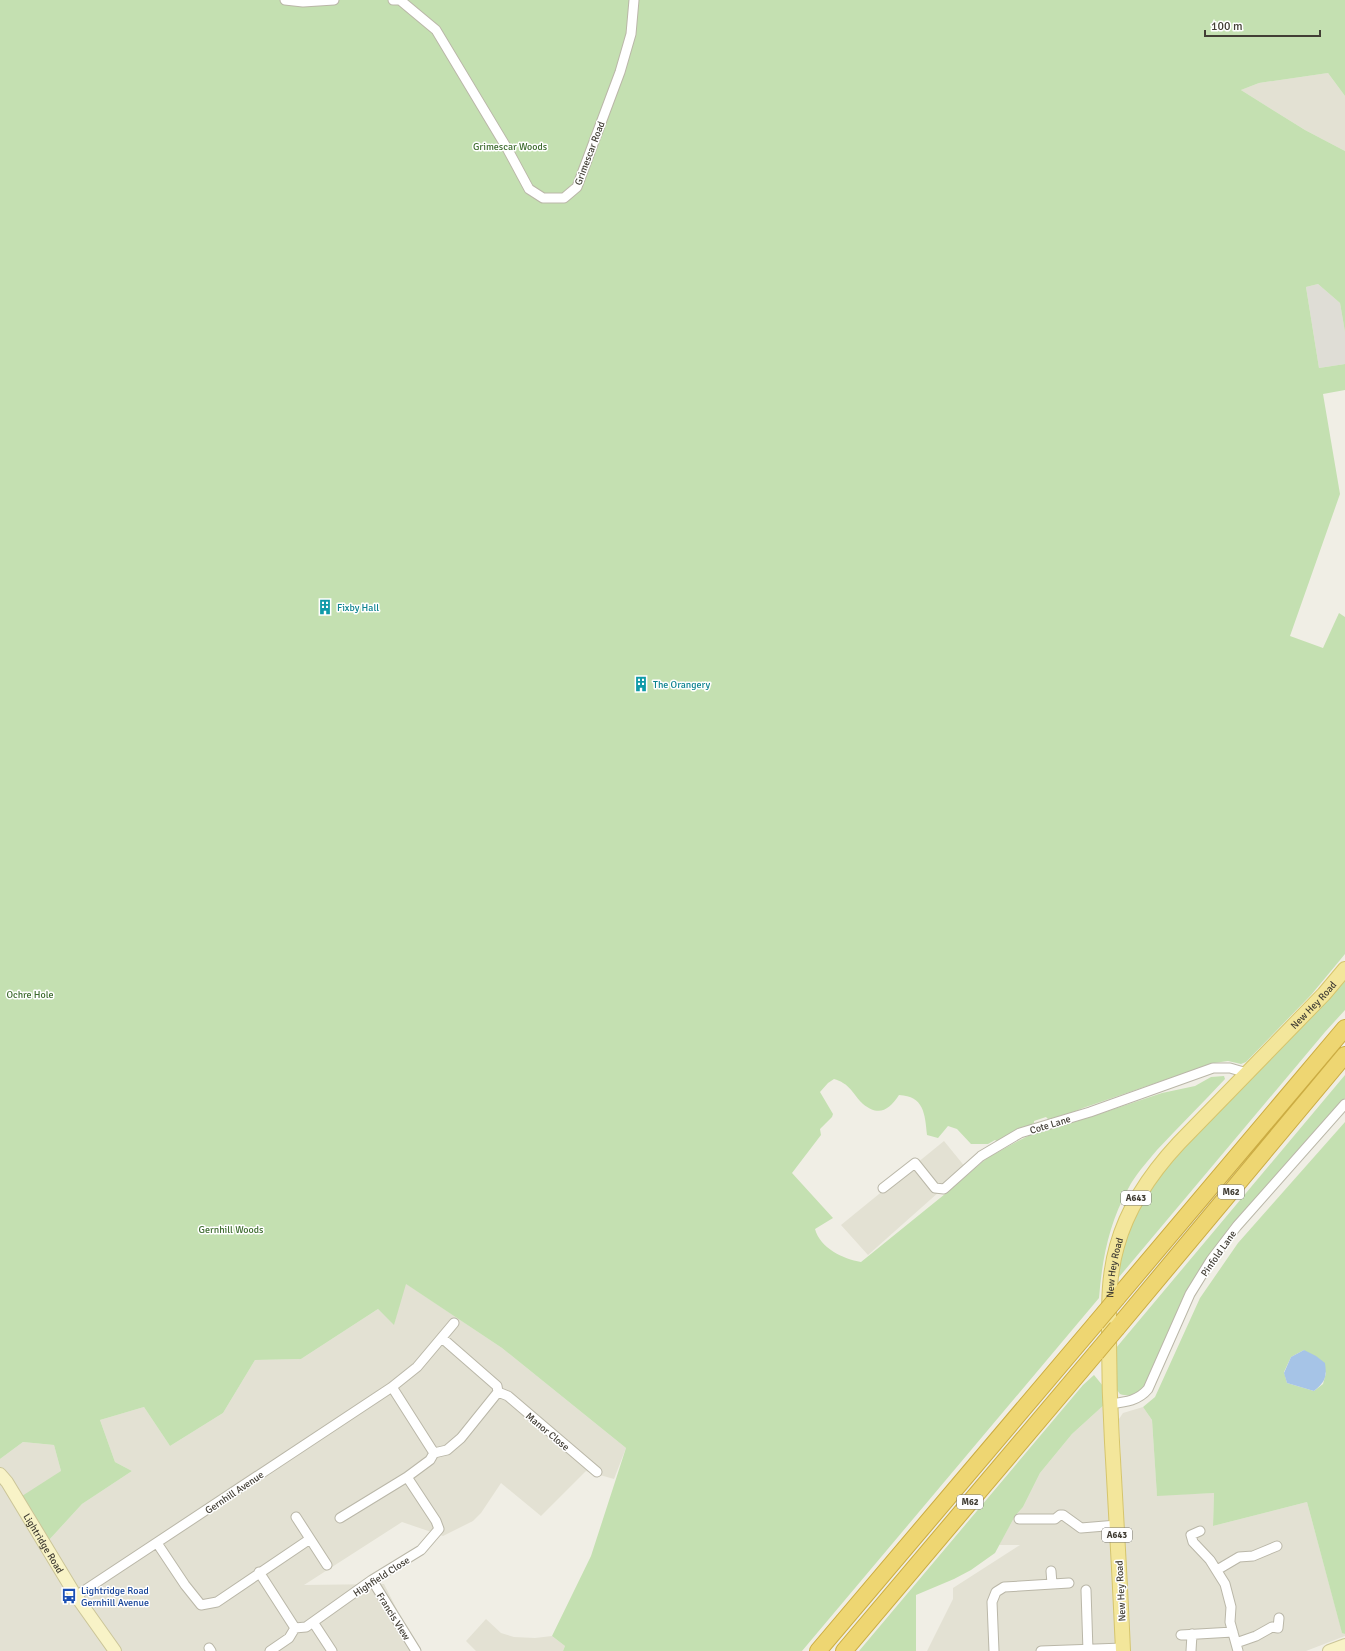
<svg xmlns="http://www.w3.org/2000/svg" width="1345" height="1651" font-family="Signika,sans-serif">
<style>
.residential{fill:#e3e1d3}
.industrial{fill:#dfddd6}
.green{fill:#c4e0b1;fill-rule:evenodd}
.water{fill:#a6c4e7}
.lines{fill:none;stroke-linecap:round;stroke-linejoin:round}
.street-casing{stroke:#bab7a8;stroke-width:11}
.secondary-casing{stroke:#cbc598;stroke-width:14}
.primary-casing{stroke:#d5c56d;stroke-width:16}
.highway-casing{stroke:#cbac43;stroke-width:18}
.street{stroke:#fff;stroke-width:9}
.secondary{stroke:#f8f3c7;stroke-width:12}
.primary{stroke:#f3e69b;stroke-width:14}
.highway{stroke:#eed672;stroke-width:16}
.highway-bridge-casing{stroke:#cbac43;stroke-width:18;stroke-linecap:butt}
.highway-bridge{stroke:#eed672;stroke-width:16}
.labels{text-anchor:middle;stroke-width:3;stroke-linejoin:round;paint-order:stroke}
.shield{fill:#fff;stroke:#7b7872;stroke-width:1}
.shield-label{font-size:9px;font-weight:bold;fill:#423e35}
.park-label{font-size:10px;fill:#3e6c2f;stroke:#fff}
.street-label{font-size:10px;fill:#423e35;stroke:#fff}
.culture-label{font-size:10px;fill:#0d838f;stroke:#fff;text-anchor:start}
.transit-label{font-size:10px;fill:#164399;stroke:#fff;text-anchor:start}
</style>
<rect width="100%" height="100%" fill="#f0eee5"/>
<path class="residential" d="M1328,73L1345,96V151L1305,130L1241,90L1259,83Z
M944,1141L966,1168L868,1255L841,1225Z
M405,1283L502,1348L626,1448L614,1479L586,1471L541,1516L501,1483L481,1513L473,1521L443,1536L402,1522L304,1585L384,1584L418,1651H0V1459L23,1442L54,1445L61,1471L49,1540L82,1504L132,1471L115,1462L100,1420L144,1407L170,1446L223,1413L255,1360L301,1359L378,1309L394,1324Z
M1105,1404L1118,1651H927L953,1599V1588L1020,1545H999L1015,1516L1023,1507L1040,1473L1072,1434Z
M1143,1407L1152,1420L1157,1495L1214,1493L1213,1526L1307,1502L1342,1632L1345,1634V1636L1306,1651H1130L1119,1419L1123,1413Z
M486,1619L501,1633L514,1637L535,1638L552,1636L565,1646L563,1651H476L466,1641Z"/>
<path class="industrial" d="M1318,284L1340,303L1345,332V364L1319,368L1306,287Z"/>
<path class="green" d="M0,0H1345V96L1328,73L1259,83L1241,90L1305,130L1345,151V332L1340,303L1318,284L1306,287L1319,368L1345,364V390L1323,394L1340,494L1290,636L1323,648L1339,613L1345,617V954L1311,995L1246,1062L1241,1064L1228,1061L1214,1063L1083,1108L1061,1117L1049,1120L1046,1117L1034,1121V1123L998,1142L995,1140L988,1144H971L957,1129L948,1126L938,1138L927,1135C925,1114 924,1096 899,1095C889,1110 879,1117 863,1104C856,1098 851,1087 843,1083C841,1081 837,1080 834,1079L828,1083L820,1092L833,1114L832,1117L820,1129L821,1135L792,1173L833,1218L815,1229C820,1248 843,1259 861,1262L945,1194L987,1158L1018,1141L1034,1133L1090,1117L1162,1093L1195,1086L1211,1077L1224,1076L1225,1079C1203,1103 1179,1126 1157,1150C1147,1162 1135,1175 1128,1189C1109,1223 1102,1260 1099,1298L802,1651H563L565,1646L552,1636L591,1556L626,1448L502,1348L406,1284L394,1325L378,1309L301,1359L255,1360L223,1413L170,1446L144,1407L100,1420L115,1462L132,1471L82,1504L49,1540L22,1496L61,1471L54,1445L23,1442L0,1459Z
M1345,980V1010L1325,1032L1114,1283C1127,1234 1137,1203 1170,1163Z
M1345,1075V1098L1214,1249L1142,1391C1135,1395 1129,1397 1120,1394L1117,1390L1116,1348Z
M1345,1122V1634L1342,1633L1307,1502L1213,1526L1214,1493L1157,1496L1152,1420L1143,1407L1155,1397L1200,1298L1238,1243ZM1304,1350L1326,1373L1323,1384L1314,1391L1287,1383L1284,1372L1291,1357Z
M1094,1375L1103,1386L1105,1404L1072,1434L1040,1473L1023,1507L1015,1516L995,1553L971,1570L954,1579L916,1595V1651H859L1083,1385Z"/>
<path class="water" d="M1304,1350L1316,1356L1325,1363C1327,1377 1325,1382 1314,1391L1287,1383L1284,1373L1291,1357Z"/>
<g class="lines">
<defs>
<path id="street" d="M285,0L303,2L334,0
M393,0H400L436,30L508,150L529,189L543,198H564L577,187L620,72L631,34L634,0
M883,1188L915,1163L935,1188L944,1189L981,1156L1020,1133L1090,1112L1213,1068H1230L1247,1073
M498,1392L508,1396L597,1472
M1109,1404C1125,1402 1138,1401 1148,1389L1190,1294L1211,1260L1237,1226L1345,1104
M434,1453L447,1450L461,1438L498,1392L497,1386L442,1338
M296,1517L327,1565
M340,1518L407,1477
M1019,1519H1055L1060,1515H1063L1081,1528L1117,1525
M1200,1531L1191,1535L1193,1542L1210,1560L1225,1584L1231,1607L1230,1622L1238,1651
M157,1543L185,1585L201,1605L217,1602L310,1539
M1217,1570L1239,1557L1253,1556L1277,1546
M1051,1571L1052,1584
M259,1572L295,1628
M372,1580L416,1651
M1086,1590L1088,1651
M76,1596L392,1387L417,1367L454,1323
M313,1622L332,1651
M295,1628L306,1627L372,1580L421,1550L439,1529L436,1521L407,1477L430,1460L434,1453L392,1387
M1181,1635L1233,1632
M1236,1643L1256,1636L1272,1627L1278,1628L1279,1618
M209,1648L211,1651
M270,1651L289,1638L295,1628
M994,1651L992,1602L996,1592L1004,1587L1069,1583
M1041,1651L1123,1648
M1191,1651L1192,1634"/>
<g id="secondary">
<path id="s1" d="M0,1474L7,1482L76,1596L115,1651"/>
<path d="M1329,1651L1345,1645"/>
</g>
<g id="primary">
<path id="s2" d="M1123,1651C1120,1581 1116,1512 1112,1442C1110,1408 1109,1373 1109,1339C1109,1307 1108,1277 1117,1246C1128,1206 1151,1173 1179,1143L1324,994L1345,969"/>
</g>
<path id="highway" d="M1117,1298L1345,1028
M1117,1328L1345,1055
M818,1651L1096,1323
M844,1651L1096,1353"/>
</defs>
<use href="#street" class="street-casing"/>
<use href="#secondary" class="secondary-casing"/>
<use href="#primary" class="primary-casing"/>
<use href="#highway" class="highway-casing"/>
<use href="#street" class="street"/>
<use href="#secondary" class="secondary"/>
<use href="#primary" class="primary"/>
<use href="#highway" class="highway"/>
<defs>
<path id="highway-bridge" d="M1096,1323L1117,1298
M1096,1353L1117,1328"/>
</defs>
<use href="#highway-bridge" class="highway-bridge-casing"/>
<use href="#highway-bridge" class="highway-bridge"/>
</g>
<defs>
<symbol id="building-bare" viewBox="-9 -9 18 18"><path d="M-4-6H4V6H1V3H-1V6H-4ZM-2.5-4.3h1.7v1.8h-1.7ZM.8-4.3h1.7v1.8H.8ZM-2.5-1h1.7V.8h-1.7ZM.8-1h1.7V.8H.8Z" fill="#0f9aa8" stroke="#fff" stroke-width="2.5" paint-order="stroke"/></symbol>
<symbol id="bus-bare" viewBox="-9 -9 18 18"><path d="M-5-6H5V4H4V6H2V4H-2V6H-4V4H-5ZM-3.5-4V0h7V-4ZM-3.5 1.2v1.5H-2V1.2ZM2 1.2v1.5H3.5V1.2Z" fill="#1a4fb4" stroke="#fff" stroke-width="2.5" paint-order="stroke"/></symbol>
</defs>
<g fill-rule="evenodd">
<use href="#building-bare" x="314" y="596" width="22" height="22"/>
<use href="#building-bare" x="630" y="673" width="22" height="22"/>
<use href="#bus-bare" x="58" y="1585" width="22" height="22"/>
</g>
<g class="labels">
<g class="shield">
<rect x="1218" y="1185" width="26" height="14" rx="3"/>
<rect x="1121" y="1191" width="30" height="14" rx="3"/>
<rect x="957" y="1495" width="26" height="14" rx="3"/>
<rect x="1102" y="1528" width="30" height="14" rx="3"/>
</g>
<g class="shield-label">
<text x="1231" y="1195">M62</text>
<text x="1136" y="1201">A643</text>
<text x="970" y="1505">M62</text>
<text x="1117" y="1538">A643</text>
</g>
<g class="park-label">
<text x="510" y="150">Grimescar Woods</text>
<text x="30" y="998">Ochre Hole</text>
<text x="231" y="1233">Gernhill Woods</text>
</g>
<g class="street-label">
<text transform="translate(589 153) rotate(-69)" y="4">Grimescar Road</text>
<text dy="4" stroke="none"><textPath href="#s2" startOffset="720">New Hey Road</textPath></text>
<text transform="translate(1050 1124) rotate(-17)" y="4">Cote Lane</text>
<text transform="translate(1218 1253) rotate(-55)" y="4">Pinfold Lane</text>
<text dy="4" stroke="none"><textPath href="#s2" startOffset="384">New Hey Road</textPath></text>
<text transform="translate(548 1431) rotate(40)" y="4">Manor Close</text>
<text transform="translate(234 1492) rotate(-34)" y="4">Gernhill Avenue</text>
<text dy="4" stroke="none"><textPath href="#s1" startOffset="82">Lightridge Road</textPath></text>
<text transform="translate(381 1576) rotate(-33)" y="4">Highfield Close</text>
<text transform="translate(1120 1591) rotate(-93)" y="4">New Hey Road</text>
<text transform="translate(394 1616) rotate(58)" y="4">Francis View</text>
</g>
<g class="culture-label">
<text x="337" y="611">Fixby Hall</text>
<text x="653" y="688">The Orangery</text>
</g>
<g class="transit-label">
<text x="81" y="1594">Lightridge Road<tspan x="81" dy="12">Gernhill Avenue</tspan></text>
</g>
</g>
<path d="M1205 30v6h115v-6" fill="none" stroke="#423e35" stroke-width="2"/>
<text x="1211" y="30" font-size="12" fill="#423e35" stroke="#ffffff" stroke-width="3" paint-order="stroke">100 m</text>
</svg>
